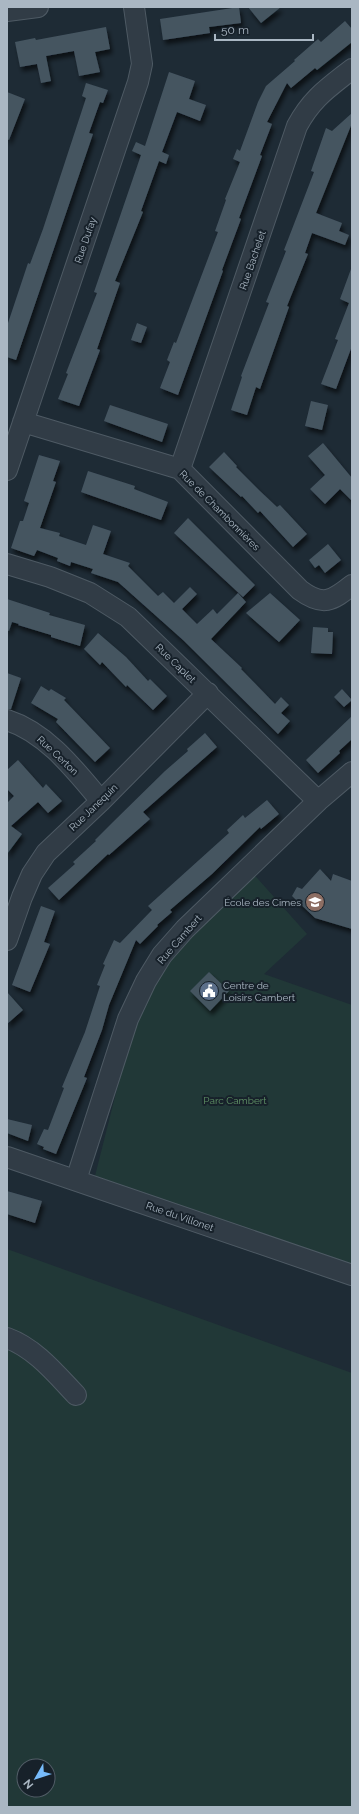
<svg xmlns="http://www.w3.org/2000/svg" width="359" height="1814" font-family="Raleway,sans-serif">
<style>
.green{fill:#213837;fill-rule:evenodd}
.building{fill:#455561;filter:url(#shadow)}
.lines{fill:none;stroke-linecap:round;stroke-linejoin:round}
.minor-casing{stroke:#4e5a64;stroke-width:22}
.minor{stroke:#313c46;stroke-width:20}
.labels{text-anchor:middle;stroke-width:4;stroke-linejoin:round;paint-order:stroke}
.street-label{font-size:10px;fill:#aab7c3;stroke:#17212a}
.poi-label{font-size:10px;fill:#aab7c3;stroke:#17212a;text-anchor:end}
.park-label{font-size:10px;fill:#629467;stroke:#17212a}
</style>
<defs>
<filter id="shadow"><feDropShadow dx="2.5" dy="4.5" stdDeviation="2" flood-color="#0009"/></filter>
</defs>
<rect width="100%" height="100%" fill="#1e2b35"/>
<path class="green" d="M250,870L307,934L264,974L352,1005V1264L95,1176L139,1002L160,962Z
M7,1249L352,1373V1807H7ZM24,1766H48V1790H24Z"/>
<path class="building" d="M239,7L241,23L209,27L210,33L163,40L160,19Z
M248,7H281L261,23Z
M345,21L352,29V42L317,70L315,68L291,88L287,83L267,122L272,124L260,155L262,156L239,218L241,219L222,270L223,271L178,395L160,388L170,362L167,360L174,342L176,343L218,232L215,231L226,200L225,199L240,162L233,159L237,149L240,151L258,102L266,86L295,61L294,60L318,39L321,42Z
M106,27L110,49L95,52L100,72L79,76L74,51L46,56L51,81L41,83L37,64L20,67L15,42L35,38L36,40Z
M169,72L195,81L189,99L206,105L200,121L177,112L162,152L169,155L166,164L159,161L141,211L143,212L115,281L120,283L97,349L100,350L79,406L58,399L68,374L66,373L97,293L94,292L141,155L132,151L136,142L145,146Z
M86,83L108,90L103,103L100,102L89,133L93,134L16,360L7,357V326L28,263L30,264L43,229L86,98L82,96Z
M7,92L25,99L9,140L7,139Z
M352,113V123L316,213L342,223L339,231L349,235L345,245L312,233L305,253L308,254L287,306L289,307L260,389L256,387L247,415L231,410L242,377L241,376L269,303L266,302L286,251L284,250L314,172L311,171L326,128L332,131Z
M351,269H352V346L336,389L321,384L338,340L335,339L349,303L340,299Z
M137,323L147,327L141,343L131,340Z
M311,401L328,405L322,430L305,426Z
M110,405L168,424L162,442L104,421Z
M323,443L352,478V501L340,489L325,504L310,489L325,475L308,456Z
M224,452L237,466L236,467L260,491L277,507L280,505L307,534L293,547L260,511L258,513L242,496L241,497L209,467Z
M39,455L60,461L53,481L56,482L40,528L60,533L59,536L86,545L93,525L111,531L103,554L130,563L128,566L158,596L163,592L174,603L190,587L197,594L182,609L197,624L213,609L217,614L238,593L246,602L211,639L242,668L241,669L275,704L281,697L289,705L281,713L290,721L278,734L183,640L118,582L91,573L93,569L71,562L70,566L57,561L58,558L37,550L34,556L11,548L20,521H23L29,503L24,501Z
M88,471L135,486L134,489L168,502L161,520L81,492Z
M188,518L255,585L243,597L174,533Z
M328,544L341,560L325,573L319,565L315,568L309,560Z
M270,593L300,620L279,642L246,613Z
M7,599L50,613L49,615L85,625L80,646L51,637V635L18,625L19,624L12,622L9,631L7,630Z
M313,627L328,628V632H333L332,654L311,653Z
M98,633L126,657L148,681L150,679L167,696L153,710L127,685L126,687L102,662L100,665L84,649Z
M7,673L21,678L11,709H7Z
M41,686L49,691L51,689L66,698L64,700L110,748L95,762L56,722L58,719L31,703Z
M342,689L352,700L344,707L334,697Z
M352,716V739L339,751L340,753L318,773L306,760Z
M205,733L217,747L143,812L150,819L109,855L108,854L59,900L48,888L75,864L73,862L96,841L95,840L113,822L165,771L188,751L187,749Z
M18,760L43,788L46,784L62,801L48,813L38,802L11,826L22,834L7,854V803L14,796L7,789V770Z
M267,800L279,814L261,829L260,827L212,874L170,910L172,912L157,925L158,926L140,944L136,940L109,1005L102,1030L84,1077L87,1078L56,1154L43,1149L44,1147L37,1144L44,1129L48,1130L64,1088L62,1087L85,1032L100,986L97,985L105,965L103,964L114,940L120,943L152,910L148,906L229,833L227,830L243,815L245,818Z
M320,869L331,881L333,874L352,881V929L315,918L292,896L297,887L302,889Z
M41,906L55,911L44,942L50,944L30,992L12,985Z
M209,972L229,991L210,1011L190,991Z
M7,992L23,1010L7,1024Z
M7,1119L32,1125L28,1141L7,1133Z
M7,1191L42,1201L35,1223L7,1214Z"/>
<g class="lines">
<defs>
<path id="minor" d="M7,11L38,7
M23,422L180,469L300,590C323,607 332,601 352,585
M180,469L297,126C312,98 328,88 352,69
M7,470L138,82L142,64L134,7
M7,564L50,577L90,593L128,617L318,801
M7,720C47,733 75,770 101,801
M7,940L22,897L32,874L46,853L101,801L208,693
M7,1157L352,1275
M76,1180L128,1019L146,981L162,955L185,929L318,801L352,772
M7,1338C35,1348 56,1374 76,1395"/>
</defs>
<use href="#minor" class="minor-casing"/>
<use href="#minor" class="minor"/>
</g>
<defs>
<symbol id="school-disc" viewBox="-11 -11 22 22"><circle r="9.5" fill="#8d6e63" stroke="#17212a"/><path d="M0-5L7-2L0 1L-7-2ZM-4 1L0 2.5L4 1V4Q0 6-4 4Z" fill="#fff"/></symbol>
<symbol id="civic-disc" viewBox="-11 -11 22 22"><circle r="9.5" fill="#5c6f8a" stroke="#17212a"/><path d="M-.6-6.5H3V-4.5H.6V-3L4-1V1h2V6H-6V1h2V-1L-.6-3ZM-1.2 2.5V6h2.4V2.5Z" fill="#fff"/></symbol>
</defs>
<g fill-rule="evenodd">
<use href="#school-disc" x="304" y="891" width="22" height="22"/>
<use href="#civic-disc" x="198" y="980" width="22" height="22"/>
</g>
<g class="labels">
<g class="street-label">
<text transform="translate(85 240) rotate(-71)" y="4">Rue Dufay</text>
<text transform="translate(252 260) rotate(-71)" y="4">Rue Bachelet</text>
<text transform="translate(220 510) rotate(45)" y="4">Rue de Chambonnières</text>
<text transform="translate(176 663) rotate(44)" y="4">Rue Caplet</text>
<text transform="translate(58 755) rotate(43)" y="4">Rue Certon</text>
<text transform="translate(93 807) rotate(-44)" y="4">Rue Janequin</text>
<text transform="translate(179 939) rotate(-49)" y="4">Rue Cambert</text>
<text transform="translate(180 1216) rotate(19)" y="4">Rue du Villonet</text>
</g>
<g class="poi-label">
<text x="301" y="906">École des Cimes</text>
<text x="223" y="989" text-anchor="start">Centre de<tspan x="223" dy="12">Loisirs Cambert</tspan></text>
</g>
<g class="park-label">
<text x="235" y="1104">Parc Cambert</text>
</g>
</g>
<rect width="359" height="1814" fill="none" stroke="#aab7c3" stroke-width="16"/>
<g transform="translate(36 1778) rotate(231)"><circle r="19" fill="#17212a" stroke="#525d67"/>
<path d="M0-3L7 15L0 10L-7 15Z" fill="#77bbfb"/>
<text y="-6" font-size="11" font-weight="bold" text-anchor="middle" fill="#aab7c3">N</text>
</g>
<path d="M215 34v6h98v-6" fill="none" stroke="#aab7c3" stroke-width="2"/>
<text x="221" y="34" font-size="12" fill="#aab7c3" stroke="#17212a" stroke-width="3" paint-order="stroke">50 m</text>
</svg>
